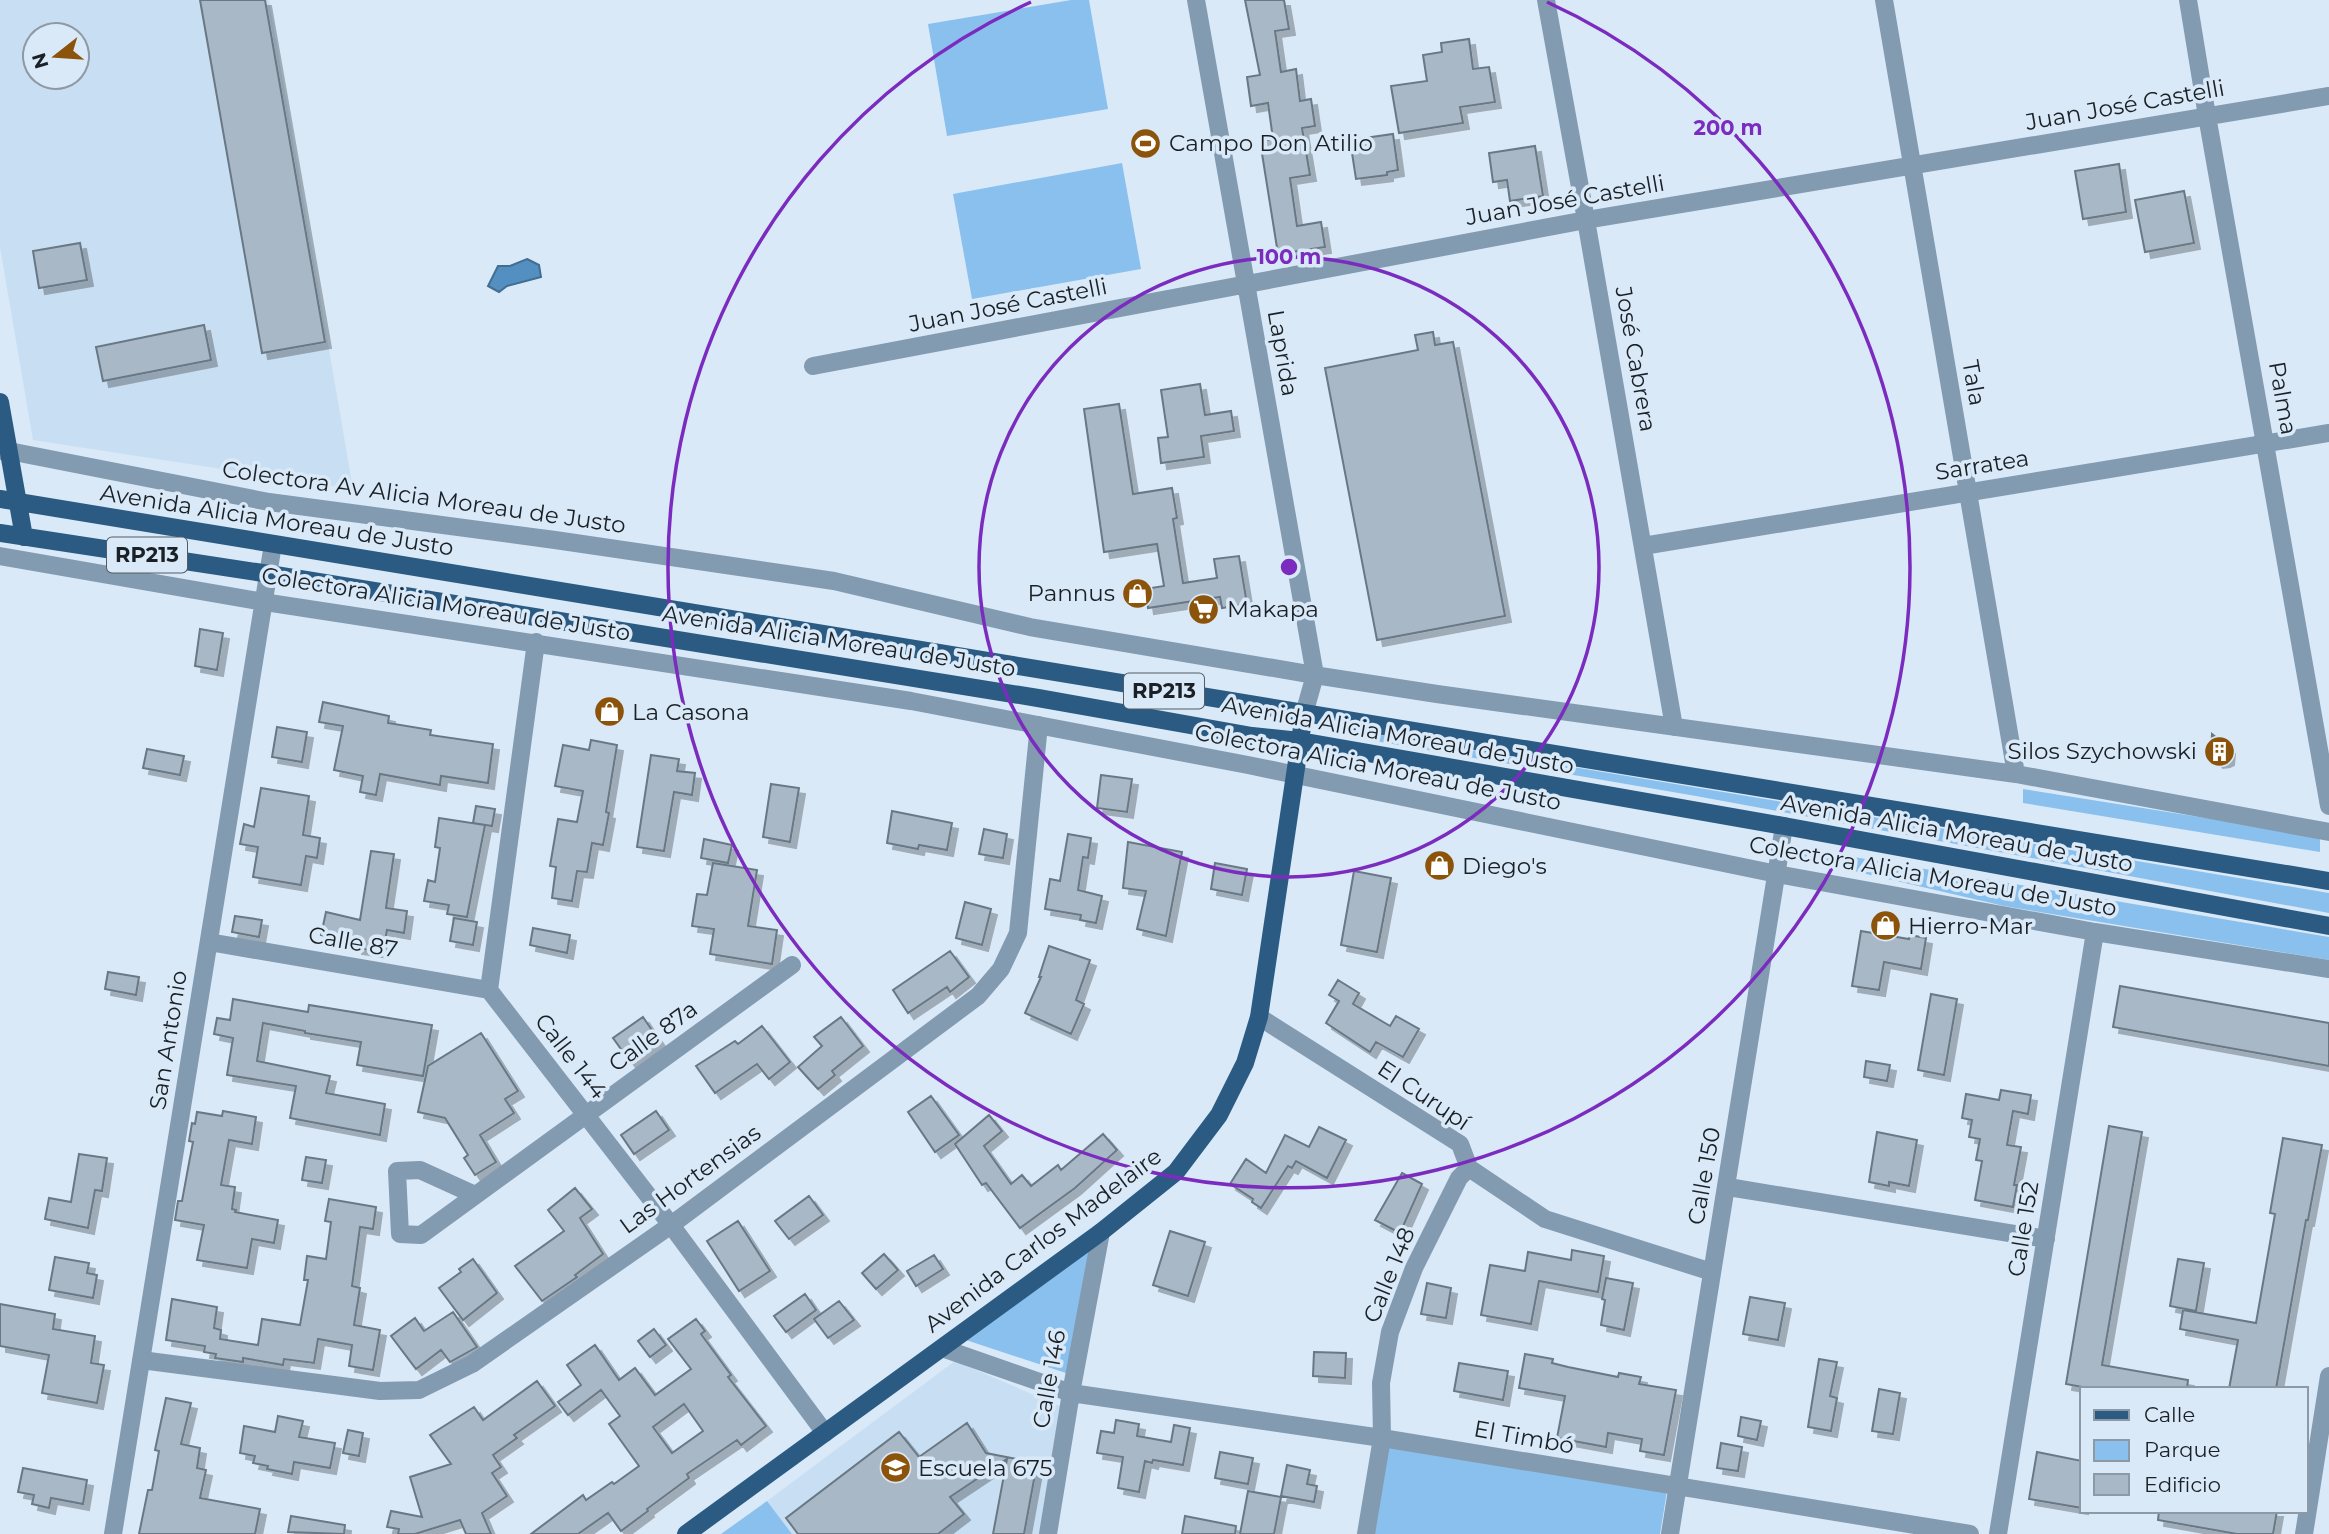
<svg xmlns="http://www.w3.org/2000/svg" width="2329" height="1534" font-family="Montserrat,sans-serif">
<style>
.built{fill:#c8def2;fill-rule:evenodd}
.green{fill:#8ac0ee}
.water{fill:#538fc0;stroke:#426e92;stroke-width:2}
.building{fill:#a8b8c6;stroke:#697885;stroke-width:2;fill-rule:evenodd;filter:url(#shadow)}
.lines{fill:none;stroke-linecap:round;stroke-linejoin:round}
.minor{stroke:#829bb1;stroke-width:18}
.major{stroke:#2b5b82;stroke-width:18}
.ring{fill:none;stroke:#7b2cbf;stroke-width:3.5}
.labels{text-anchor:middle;stroke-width:7;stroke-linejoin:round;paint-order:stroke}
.shield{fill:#d9e9f8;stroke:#535c64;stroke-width:2}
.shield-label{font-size:21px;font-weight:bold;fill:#1a2025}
.street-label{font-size:23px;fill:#1a2025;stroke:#d9e9f8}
.poi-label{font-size:23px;fill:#1a2025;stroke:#d9e9f8;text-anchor:start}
.centre{fill:#7b2cbf;stroke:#d9e9f8;stroke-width:3.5}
.ring-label{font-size:21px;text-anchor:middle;font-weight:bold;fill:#7b2cbf;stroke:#d9e9f8;stroke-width:7;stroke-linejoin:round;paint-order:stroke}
</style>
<defs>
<filter id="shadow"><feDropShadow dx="6" dy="6" stdDeviation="0" flood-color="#0004"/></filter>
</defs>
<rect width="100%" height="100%" fill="#d9e9f8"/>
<path class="built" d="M0,0H269L353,489L33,440L0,247ZM35,35H77V77H35Z
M955,1361L1060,1406L1039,1534H792L767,1501Z"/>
<path class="green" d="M1071,0H1089L1108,109L947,136L928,24Z
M1122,163L1141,269L972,299L953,194Z
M1357,731L2329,893V913L1696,796L1358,738Z
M2023,789L2320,836V852L2023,803Z
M1806,849L2329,937V960L2004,906L1802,859Z
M1093,1244L1075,1376L960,1338Z
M1385,1445L1667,1491L1660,1534H1370Z
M767,1501L792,1534H721Z"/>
<path class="water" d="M527,259L539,265L541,277L507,286L499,292L488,286L498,266H510Z"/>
<path class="building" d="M200,0H265L325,342L262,353Z
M1245,0H1284L1289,29L1275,31L1281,72L1296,69L1300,101L1311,99L1315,126L1302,128L1310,175L1290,178L1297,226L1321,222L1325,247L1278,254L1260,141L1273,139L1268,103L1251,106L1247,77L1260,75Z
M1469,39L1473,69L1489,67L1495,102L1460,107L1463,123L1399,133L1391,86L1427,81L1423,55L1442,52L1441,43Z
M1393,134L1398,170L1387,172V175L1356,179L1350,140Z
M1535,146L1543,196L1510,201L1507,180L1493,182L1489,153Z
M2119,164L2126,212L2083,219L2075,171Z
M2184,191L2194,243L2145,252L2135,200Z
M80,243L87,280L39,288L33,251Z
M204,325L211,360L103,381L96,347Z
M1433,332L1435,345L1453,342L1505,616L1377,640L1325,368L1418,350L1415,335Z
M1200,384L1205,415L1231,411L1234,431L1201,436L1204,457L1161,463L1158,438L1168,437L1161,390Z
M1119,404L1133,494L1172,488L1177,518L1173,519L1183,583L1217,578L1214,559L1239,556L1247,604L1222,608L1220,597L1148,608L1145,589L1164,586L1157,544L1104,552L1084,409Z
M200,629L223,633L217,670L195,666Z
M323,702L389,716L388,723L431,730L430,735L493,744L488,783L441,776L440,785L380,774L376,795L360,792L363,776L334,770L343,726L319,722Z
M277,727L307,732L302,762L272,757Z
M2212,734L2229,748L2228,759L2224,761L2217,762L2211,755Z
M591,740L617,745L606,812L609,813L603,845L592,843L587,872L577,871L572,901L552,898L556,867L550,866L558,819L577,822L583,791L555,786L563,745L589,750Z
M147,749L184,756L180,775L143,768Z
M651,755L679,759L677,771L695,773L692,795L674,792L664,851L637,847Z
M1101,775L1132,779L1127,812L1097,808Z
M771,784L799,788L790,842L763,837Z
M261,788L309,796L303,835L320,838L317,858L306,856L301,885L253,877L258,847L240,844L244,824L254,827Z
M476,806L495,809L492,826L473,823Z
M892,811L952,823L947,850L919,845L918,849L887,843Z
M439,818L485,825L467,917L447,914L449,905L424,901L428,880L435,882L440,848L435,847Z
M984,829L1007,834L1003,858L979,854Z
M1068,834L1091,838L1088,858L1083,857L1078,890L1102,896L1096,923L1080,920L1081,915L1045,909L1050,879L1060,881Z
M704,839L732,845L728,863L701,858Z
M1128,842L1182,852L1166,936L1137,929L1146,891L1123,888Z
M371,851L394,854L386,908L407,911L404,933L387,930L383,952L356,948V943L321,935L326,912L360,920Z
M713,863L757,870L748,926L777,930L772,964L710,954L714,929L692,926L697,894L707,895Z
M1215,863L1247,869L1242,895L1211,889Z
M1354,871L1391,878L1377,952L1341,945Z
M965,902L991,909L982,945L956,938Z
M235,916L262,920L259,937L232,932Z
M454,918L477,922L473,945L450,941Z
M533,928L570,935L567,953L530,945Z
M1861,931L1909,939L1910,935L1926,938L1921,969L1884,962L1879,990L1852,986Z
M1049,946L1090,960L1076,1000L1084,1004L1071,1034L1025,1013L1041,977H1039Z
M950,951L969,977L950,992L947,987L908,1013L893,990Z
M108,972L139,977L136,995L105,989Z
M1338,980L1359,993L1353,1004L1390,1026L1396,1016L1419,1029L1403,1057L1376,1042L1370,1052L1326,1023L1339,1001L1329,995Z
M2120,986L2329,1023V1066L2113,1027Z
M1931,994L1957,999L1944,1075L1918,1070Z
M233,999L308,1012L309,1005L432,1025L423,1076L357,1065L361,1042L305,1033V1031L263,1023L257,1061L330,1076L326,1093L385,1104L380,1135L290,1118L296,1086L227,1075L233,1038L214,1034L217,1018L230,1020Z
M643,1017L660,1042L631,1063L613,1038Z
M841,1017L863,1046L832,1071L835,1075L818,1089L798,1067L822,1046L814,1037Z
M762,1026L790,1062L769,1079L757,1064L715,1093L696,1066L735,1041L738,1044Z
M481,1033L518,1091L505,1099L514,1113L480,1135L496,1162L475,1175L464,1158L468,1155L445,1118L418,1112L428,1066Z
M1866,1061L1890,1065L1887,1081L1864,1077Z
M2001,1090L2031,1095L2028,1114L2013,1111L2007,1145L2021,1147L2014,1185H2017L2013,1207L1975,1200L1982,1161L1976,1160L1980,1139L1969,1137L1972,1120L1962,1118L1966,1094L1999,1100Z
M931,1096L959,1135L935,1152L908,1112Z
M223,1111L256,1117L252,1144L229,1140L221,1185L235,1187L232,1209L236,1210L235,1212L278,1220L274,1243L252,1239L247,1268L197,1260L204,1225L175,1220L178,1201H182L189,1163L193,1142L189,1141L192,1123L195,1124L197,1112L222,1116Z
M656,1111L669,1130L634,1154L621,1135Z
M989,1115L1002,1131L984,1146L1011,1184L1022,1175L1031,1186L1058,1165L1061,1170L1103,1134L1117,1150L1075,1188L1020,1228L986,1183L982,1185L955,1144Z
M2109,1126L2142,1132L2102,1365L2188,1380L2187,1389H2093L2066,1384Z
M1319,1127L1346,1140L1327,1178L1296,1161L1292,1168L1288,1166L1261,1208L1252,1202L1253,1199L1230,1184L1246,1159L1266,1173L1285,1135L1309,1147Z
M1877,1132L1917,1140L1909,1186L1889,1182V1186L1869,1182Z
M2283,1138L2322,1145L2308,1220H2306L2276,1389H2229L2238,1340L2180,1329L2183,1310L2256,1323L2275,1214L2270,1213Z
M79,1154L107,1158L102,1191L95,1190L88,1228L45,1219L49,1198L71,1202Z
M306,1157L326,1160L322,1183L302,1180Z
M1402,1173L1422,1184L1400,1233L1375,1220Z
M575,1188L592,1209L580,1218L603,1254L575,1275L577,1277L542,1301L515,1266L564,1231L548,1210Z
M809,1196L823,1215L789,1239L775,1221Z
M329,1199L376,1207L373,1229L360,1227L352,1286L360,1288L354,1325L380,1330L373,1370L349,1366L352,1345L318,1339L314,1363L284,1359L283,1365L243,1358V1362L215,1358L216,1354L204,1352L205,1346L166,1340L172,1299L217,1307L214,1328L221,1330L220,1339L258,1345L262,1319L300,1325L308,1280H304L307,1256L326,1259L331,1222L325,1221Z
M738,1221L770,1271L739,1291L707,1241Z
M1170,1231L1205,1242L1188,1296L1153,1285Z
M1572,1250L1604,1256L1598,1292L1539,1281L1531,1324L1481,1315L1490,1265L1525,1271L1528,1252L1571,1260Z
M884,1254L898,1270L876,1289L862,1273Z
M934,1255L943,1269L916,1286L907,1271Z
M55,1257L89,1263L87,1273L97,1275L93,1298L49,1290Z
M473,1259L497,1293L463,1320L439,1288L461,1272L459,1269Z
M2178,1259L2204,1263L2196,1311L2170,1306Z
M1606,1278L1633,1283L1624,1330L1601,1325L1605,1300L1602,1299Z
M1427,1283L1451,1288L1446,1318L1421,1314Z
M805,1294L816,1310L786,1332L774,1316Z
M1750,1297L1785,1303L1778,1340L1743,1334Z
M839,1301L854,1320L828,1338L814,1319Z
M0,1304L55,1314L53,1329L95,1336L91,1363L104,1365L97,1403L42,1393L49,1355L0,1346Z
M453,1312L477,1347L450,1362L441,1350L416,1369L391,1336L415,1318L424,1331Z
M696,1319L705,1331L701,1334L731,1375L728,1377L766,1426L741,1445L737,1440L687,1474L689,1478L647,1509L648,1511L621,1531L608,1513L578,1534H531L583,1495L586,1500L612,1482L614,1484L639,1466L609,1424L620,1416L601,1390L568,1415L558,1402L581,1385L567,1365L595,1345L619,1380L635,1368L655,1395L691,1369L668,1339ZM684,1404L703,1431L672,1453L653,1427Z
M654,1329L666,1345L650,1357L638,1341Z
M1314,1352L1346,1353L1345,1378L1313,1376Z
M1525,1354L1553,1359L1552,1363L1568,1367L1618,1377L1619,1373L1641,1377L1639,1384L1676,1390L1664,1455L1640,1451L1642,1439L1608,1433L1606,1447L1557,1438L1565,1396L1519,1388Z
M1819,1359L1837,1362L1830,1396L1837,1398L1831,1431L1808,1427Z
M1459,1363L1508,1371L1503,1400L1454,1391Z
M537,1381L555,1406L514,1435L517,1438L493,1455L501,1467L492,1473L507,1496L482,1513L491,1534H466L460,1520L415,1534H398L399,1529L387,1527L391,1511L422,1517L410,1477L451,1464L430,1435L474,1407L483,1420Z
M1879,1389L1900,1393L1893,1434L1872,1431Z
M166,1398L191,1403L181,1444L200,1448L197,1468L206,1470L200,1498L260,1509L255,1534H139L148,1490H152L159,1451L155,1450Z
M278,1416L303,1421L299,1437L335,1443L330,1468L294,1462L292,1474L267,1469L268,1466L253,1463L255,1456L240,1453L244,1426L275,1432Z
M1741,1417L1761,1421L1757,1440L1738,1436Z
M1116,1420L1139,1424L1137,1436L1171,1442L1174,1425L1190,1428L1183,1465L1153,1460L1152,1463L1145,1461L1139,1492L1118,1488L1123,1457L1097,1453L1101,1431L1114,1433Z
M967,1423L986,1453L1037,1463L1024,1534H993L1007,1459L950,1497L964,1514L938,1534H798L786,1518L899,1432L919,1457Z
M348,1430L363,1433L359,1456L343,1453Z
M1721,1443L1742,1447L1738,1471L1717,1468Z
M1220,1452L1253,1458L1248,1484L1215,1478Z
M2037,1452L2082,1461V1508L2029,1499Z
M1287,1465L1310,1470L1307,1484L1317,1486L1314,1502L1281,1496Z
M23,1468L87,1480L83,1504L51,1498L49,1508L32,1504L34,1495L18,1492Z
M1248,1491L1281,1497L1274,1534H1240Z
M2159,1511H2277L2273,1534H2237L2158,1520Z
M291,1516L345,1525L344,1534L288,1532Z
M1185,1516L1236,1526L1235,1534H1182Z"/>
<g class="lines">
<path class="minor" d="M1196,0L1315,675L1304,714
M1546,0L1586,220L1674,727
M1884,0L2016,774
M2188,0L2207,116L2329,806
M813,366L1586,220L2329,96
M0,451H9L269,502L555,540L834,581L1030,627L1315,675L1437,694L2016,774L2329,832
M1643,546L2329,433
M0,556L264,602L911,701L1248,765L1777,874L2095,932L2329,969
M536,642L489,990L671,1225L825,1433
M209,942L489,990
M1259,1017L1460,1144L1469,1168L1545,1219L1712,1272
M1728,1187L2046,1239
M475,1195L420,1170L397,1171L400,1234L421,1235L792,965
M942,1348L1071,1393L1382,1438L1970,1534
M141,1360L380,1391L419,1390L472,1364L671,1225L978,996L1001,969L1018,933L1039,725
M113,1534L273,544
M1048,1534L1071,1393L1101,1232
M1366,1534L1382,1438L1381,1383L1390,1332L1414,1268L1459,1178L1469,1168
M1670,1534L1784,826
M1998,1534L2095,932
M2304,1534L2329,1376"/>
<path class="major" d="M0,402L24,537
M0,499L2329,881
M0,533L269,574L1038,698L1252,736L1300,741L1784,826L2329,926
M686,1534L1101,1232L1176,1172L1219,1115L1245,1063L1259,1017L1304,714"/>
</g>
<g class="ring">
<circle cx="1289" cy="567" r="310"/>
<path d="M1547 2A621 621 0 1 1 1031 2"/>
</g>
<defs>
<symbol id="stadium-disc" viewBox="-11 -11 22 22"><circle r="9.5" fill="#8c540a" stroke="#d9e9f8"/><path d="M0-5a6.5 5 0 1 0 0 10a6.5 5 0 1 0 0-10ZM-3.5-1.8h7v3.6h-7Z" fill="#fff"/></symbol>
<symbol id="shop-disc" viewBox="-11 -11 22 22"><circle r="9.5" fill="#8c540a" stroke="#d9e9f8"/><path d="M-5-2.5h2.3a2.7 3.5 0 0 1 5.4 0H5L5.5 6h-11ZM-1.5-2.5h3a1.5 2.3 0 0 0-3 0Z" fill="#fff"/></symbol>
<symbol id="supermarket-disc" viewBox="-11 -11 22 22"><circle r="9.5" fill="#8c540a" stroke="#d9e9f8"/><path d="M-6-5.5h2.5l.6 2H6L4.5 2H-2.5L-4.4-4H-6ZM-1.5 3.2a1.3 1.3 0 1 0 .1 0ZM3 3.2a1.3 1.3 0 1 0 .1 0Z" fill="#fff"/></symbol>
<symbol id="building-disc" viewBox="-11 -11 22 22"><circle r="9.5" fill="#8c540a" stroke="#d9e9f8"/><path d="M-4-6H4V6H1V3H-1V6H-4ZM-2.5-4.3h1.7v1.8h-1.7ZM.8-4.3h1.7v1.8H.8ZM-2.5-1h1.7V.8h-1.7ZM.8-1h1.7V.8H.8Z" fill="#fff"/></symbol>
<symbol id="school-disc" viewBox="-11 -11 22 22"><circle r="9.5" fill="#8c540a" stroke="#d9e9f8"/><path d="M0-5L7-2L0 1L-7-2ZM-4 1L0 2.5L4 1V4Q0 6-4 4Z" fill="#fff"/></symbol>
</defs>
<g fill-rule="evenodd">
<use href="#stadium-disc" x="1128" y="126" width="35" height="35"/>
<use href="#shop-disc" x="1120" y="576" width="35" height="35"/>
<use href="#supermarket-disc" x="1186" y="592" width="35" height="35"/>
<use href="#shop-disc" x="592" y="694" width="35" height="35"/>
<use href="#building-disc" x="2202" y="734" width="35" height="35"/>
<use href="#shop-disc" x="1422" y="848" width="35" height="35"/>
<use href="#shop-disc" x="1868" y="908" width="35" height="35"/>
<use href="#school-disc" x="878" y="1450" width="35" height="35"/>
</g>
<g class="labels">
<g class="shield">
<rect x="107" y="537.5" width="80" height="35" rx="5"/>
<rect x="1124" y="673.5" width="80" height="35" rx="5"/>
</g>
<g class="shield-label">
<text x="147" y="562">RP213</text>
<text x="1164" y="698">RP213</text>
</g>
<g class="street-label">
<text transform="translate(2125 105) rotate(-10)" y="8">Juan José Castelli</text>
<text transform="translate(1565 200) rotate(-10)" y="8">Juan José Castelli</text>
<text transform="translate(1008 305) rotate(-11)" y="8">Juan José Castelli</text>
<text transform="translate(1283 353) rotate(80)" y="8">Laprida</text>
<text transform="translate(1636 359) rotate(80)" y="8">José Cabrera</text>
<text transform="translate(1974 383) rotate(80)" y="8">Tala</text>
<text transform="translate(2283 398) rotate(80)" y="8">Palma</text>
<text transform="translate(1982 465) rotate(-9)" y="8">Sarratea</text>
<text transform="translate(424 497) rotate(8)" y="8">Colectora Av Alicia Moreau de Justo</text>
<text transform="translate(277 520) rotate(9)" y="8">Avenida Alicia Moreau de Justo</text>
<text transform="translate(446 604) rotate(9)" y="8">Colectora Alicia Moreau de Justo</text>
<text transform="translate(839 641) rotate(9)" y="8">Avenida Alicia Moreau de Justo</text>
<text transform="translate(1398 735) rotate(10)" y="8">Avenida Alicia Moreau de Justo</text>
<text transform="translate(1378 767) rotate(11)" y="8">Colectora Alicia Moreau de Justo</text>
<text transform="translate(1957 833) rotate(10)" y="8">Avenida Alicia Moreau de Justo</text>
<text transform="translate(1933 876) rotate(10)" y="8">Colectora Alicia Moreau de Justo</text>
<text transform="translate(353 942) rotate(10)" y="8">Calle 87</text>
<text transform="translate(653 1036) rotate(-36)" y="8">Calle 87a</text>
<text transform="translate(168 1040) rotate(-81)" y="8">San Antonio</text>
<text transform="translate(571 1056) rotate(52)" y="8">Calle 144</text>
<text transform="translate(1424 1095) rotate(34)" y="8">El Curupí</text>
<text transform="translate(1704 1176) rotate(-80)" y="8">Calle 150</text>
<text transform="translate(690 1179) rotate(-36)" y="8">Las Hortensias</text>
<text transform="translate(2023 1229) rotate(-81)" y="8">Calle 152</text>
<text transform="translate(1043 1240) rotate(-37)" y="8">Avenida Carlos Madelaire</text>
<text transform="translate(1389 1275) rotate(-68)" y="8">Calle 148</text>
<text transform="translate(1049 1379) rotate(-80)" y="8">Calle 146</text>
<text transform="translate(1524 1437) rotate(10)" y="8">El Timbó</text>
</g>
<g class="poi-label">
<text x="1169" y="151">Campo Don Atilio</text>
<text x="1115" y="601" text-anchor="end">Pannus</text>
<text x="1227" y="617">Makapa</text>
<text x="632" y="720">La Casona</text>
<text x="2197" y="759" text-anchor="end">Silos Szychowski</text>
<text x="1462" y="874">Diego's</text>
<text x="1908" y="934">Hierro-Mar</text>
<text x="918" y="1476">Escuela 675</text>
</g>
</g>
<circle cx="1289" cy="567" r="10" class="centre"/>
<g class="ring-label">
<text x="1728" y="135">200 m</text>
<text x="1289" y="264">100 m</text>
</g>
<rect x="2080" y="1387" width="228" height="126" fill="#d9e9f8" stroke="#8d99a4" stroke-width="2"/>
<rect x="2094" y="1410" width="35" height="10" fill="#2b5b82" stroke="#8d99a4" stroke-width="2"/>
<text x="2144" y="1422" font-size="21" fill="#1a2025">Calle</text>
<rect x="2094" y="1440" width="35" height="21" fill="#8ac0ee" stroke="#8d99a4" stroke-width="2"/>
<text x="2144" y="1457" font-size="21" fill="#1a2025">Parque</text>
<rect x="2094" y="1474" width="35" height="21" fill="#a8b8c6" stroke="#8d99a4" stroke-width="2"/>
<text x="2144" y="1492" font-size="21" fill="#1a2025">Edificio</text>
<g transform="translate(56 56) rotate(253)"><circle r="33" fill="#d9e9f8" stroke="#8d99a4" stroke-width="2"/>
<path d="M0-5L12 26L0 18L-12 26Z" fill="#8c540a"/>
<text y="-10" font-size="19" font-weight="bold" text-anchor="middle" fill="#1a2025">N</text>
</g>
</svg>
